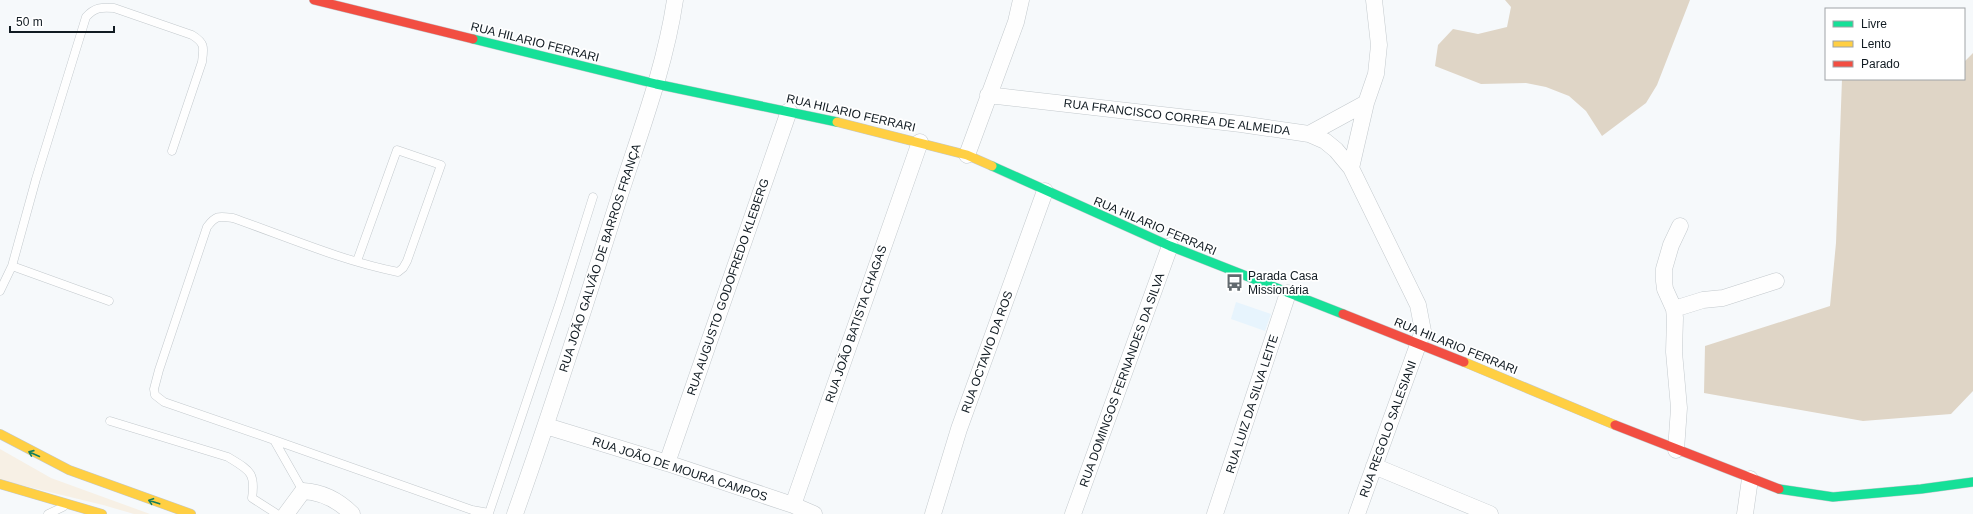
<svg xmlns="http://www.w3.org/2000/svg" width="1973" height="514" font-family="Arial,sans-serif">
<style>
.built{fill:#e7f4fd}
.green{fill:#f7f0e5}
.forest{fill:#dfd5c6}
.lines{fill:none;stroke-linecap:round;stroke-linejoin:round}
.lane-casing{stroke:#c3c9cd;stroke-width:9}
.street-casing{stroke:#c3c9cd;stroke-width:17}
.fast-casing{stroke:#c3c9cd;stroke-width:10}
.slow-casing{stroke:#c3c9cd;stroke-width:10}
.jam-casing{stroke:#c3c9cd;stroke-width:10}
.lane{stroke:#fefefe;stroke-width:8}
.street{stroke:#fefefe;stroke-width:16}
.fast{stroke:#16e098;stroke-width:9}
.slow{stroke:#ffcf43;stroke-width:9}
.jam{stroke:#f24e42;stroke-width:9}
.oneway{stroke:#147e5d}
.labels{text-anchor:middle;stroke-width:3.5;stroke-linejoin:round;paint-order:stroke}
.street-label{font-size:12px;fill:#111b22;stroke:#fff}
.poi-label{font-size:12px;fill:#111b22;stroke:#fff;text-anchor:start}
</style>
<rect width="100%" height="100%" fill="#f6f9fb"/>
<path class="built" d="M1236,302L1271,314L1265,331L1231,319Z"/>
<path class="green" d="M0,449L51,478L150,514H134L103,505L0,480Z"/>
<path class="forest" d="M1505,0H1690L1657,85L1646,103L1602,136L1586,111L1569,96L1546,87L1526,83L1481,84L1435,66L1438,45L1453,29L1478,34L1507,27L1511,7Z
M1973,53V391L1951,414L1863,421L1704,393L1705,346L1830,306L1836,243L1842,79H1964V62Z"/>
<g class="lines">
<defs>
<path id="lane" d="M12,266L109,301
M0,291L12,266L36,179L86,17C95,7 102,7 114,8L192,35C205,43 204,47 202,62L172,151
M110,421L228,457C249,470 256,472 252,498L277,514
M274,440L472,510L489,513L560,302L593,197
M303,491L274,440L164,402L155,395L154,389L159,370L207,227C216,215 219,216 233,218C287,237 342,261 398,272L403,268L407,261L441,165L397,150L357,261
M48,514L63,507"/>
<path id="street" d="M988,95L1241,124L1309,134L1325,141L1336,150L1351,168
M1309,134L1366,103
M967,155L1016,22L1021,0
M1674,309L1703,300L1723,298L1776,281
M546,426L667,463L793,505L814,514
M1676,450L1679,408L1674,352L1675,318L1674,309L1665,289L1664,281V269L1671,245L1680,226
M667,463L789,111
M1374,466L1490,514
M793,505L920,142
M286,514L303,491C322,492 338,500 352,514
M515,514C552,410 585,306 618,201C639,135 665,68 675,0
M933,514L959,429L1045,191
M1073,514L1170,246
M1215,514L1288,293
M1357,514L1423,331L1418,305L1351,168L1366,103L1376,74L1379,45L1374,0
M1745,514L1750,479"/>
<path id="fast" d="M473,39L656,84L837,122
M992,166L1170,246L1343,314
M1779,489L1833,497L1921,489L1973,482"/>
<path id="slow" d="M837,122L967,155L992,166
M1464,362L1615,425
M0,434L69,470L191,514
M0,484L102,514"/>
<path id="jam" d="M314,0L473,39
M1343,314L1464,362
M1615,425L1779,489"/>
</defs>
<use href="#lane" class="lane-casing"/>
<use href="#street" class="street-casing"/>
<use href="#fast" class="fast-casing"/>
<use href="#slow" class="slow-casing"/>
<use href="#jam" class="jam-casing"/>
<use href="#lane" class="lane"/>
<use href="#street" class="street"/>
<use href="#fast" class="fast"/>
<use href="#slow" class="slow"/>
<use href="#jam" class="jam"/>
</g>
<defs><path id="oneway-shaft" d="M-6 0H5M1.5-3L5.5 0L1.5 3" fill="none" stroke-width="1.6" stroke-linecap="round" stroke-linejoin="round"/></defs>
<g class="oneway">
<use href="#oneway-shaft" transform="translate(34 454) rotate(-156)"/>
<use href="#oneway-shaft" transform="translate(154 502) rotate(-162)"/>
</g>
<defs>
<symbol id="bus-bare" viewBox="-9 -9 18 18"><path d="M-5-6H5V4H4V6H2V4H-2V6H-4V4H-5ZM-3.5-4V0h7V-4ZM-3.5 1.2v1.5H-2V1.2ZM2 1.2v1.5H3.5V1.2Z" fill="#61696e" stroke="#fff" stroke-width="2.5" paint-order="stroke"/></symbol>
</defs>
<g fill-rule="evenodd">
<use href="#bus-bare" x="1222" y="270" width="25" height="25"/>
</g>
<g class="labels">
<g class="street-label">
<text transform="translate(535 42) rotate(14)" y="4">RUA HILARIO FERRARI</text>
<text transform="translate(851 113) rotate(13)" y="4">RUA HILARIO FERRARI</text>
<text transform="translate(1177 117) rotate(7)" y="4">RUA FRANCISCO CORREA DE ALMEIDA</text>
<text transform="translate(1155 226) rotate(23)" y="4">RUA HILARIO FERRARI</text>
<text transform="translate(600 258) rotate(-72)" y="4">RUA JOÃO GALVÃO DE BARROS FRANÇA</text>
<text transform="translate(728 287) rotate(-71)" y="4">RUA AUGUSTO GODOFREDO KLEBERG</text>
<text transform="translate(856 324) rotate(-71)" y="4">RUA JOÃO BATISTA CHAGAS</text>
<text transform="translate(1456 346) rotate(22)" y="4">RUA HILARIO FERRARI</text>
<text transform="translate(987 352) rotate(-70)" y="4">RUA OCTAVIO DA ROS</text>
<text transform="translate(1122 380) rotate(-70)" y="4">RUA DOMINGOS FERNANDES DA SILVA</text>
<text transform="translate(1252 404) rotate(-72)" y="4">RUA LUIZ DA SILVA LEITE</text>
<text transform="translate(1388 429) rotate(-70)" y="4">RUA REGOLO SALESIANI</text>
<text transform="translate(680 469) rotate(18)" y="4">RUA JOÃO DE MOURA CAMPOS</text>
</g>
<g class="poi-label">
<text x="1248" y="280">Parada Casa<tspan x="1248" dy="14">Missionária</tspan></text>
</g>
</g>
<rect x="1825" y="8" width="140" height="72" fill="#ffffff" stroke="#a0a4a7"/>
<rect x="1833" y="21" width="20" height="6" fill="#16e098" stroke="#a0a4a7"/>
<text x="1861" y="28" font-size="12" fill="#111b22">Livre</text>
<rect x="1833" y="41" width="20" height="6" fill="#ffcf43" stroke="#a0a4a7"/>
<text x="1861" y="48" font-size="12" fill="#111b22">Lento</text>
<rect x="1833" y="61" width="20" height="6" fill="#f24e42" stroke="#a0a4a7"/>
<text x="1861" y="68" font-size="12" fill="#111b22">Parado</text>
<path d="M10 26v6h104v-6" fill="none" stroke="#111b22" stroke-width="2"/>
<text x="16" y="26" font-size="12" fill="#111b22" stroke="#ffffff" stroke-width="3" paint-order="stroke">50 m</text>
</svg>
